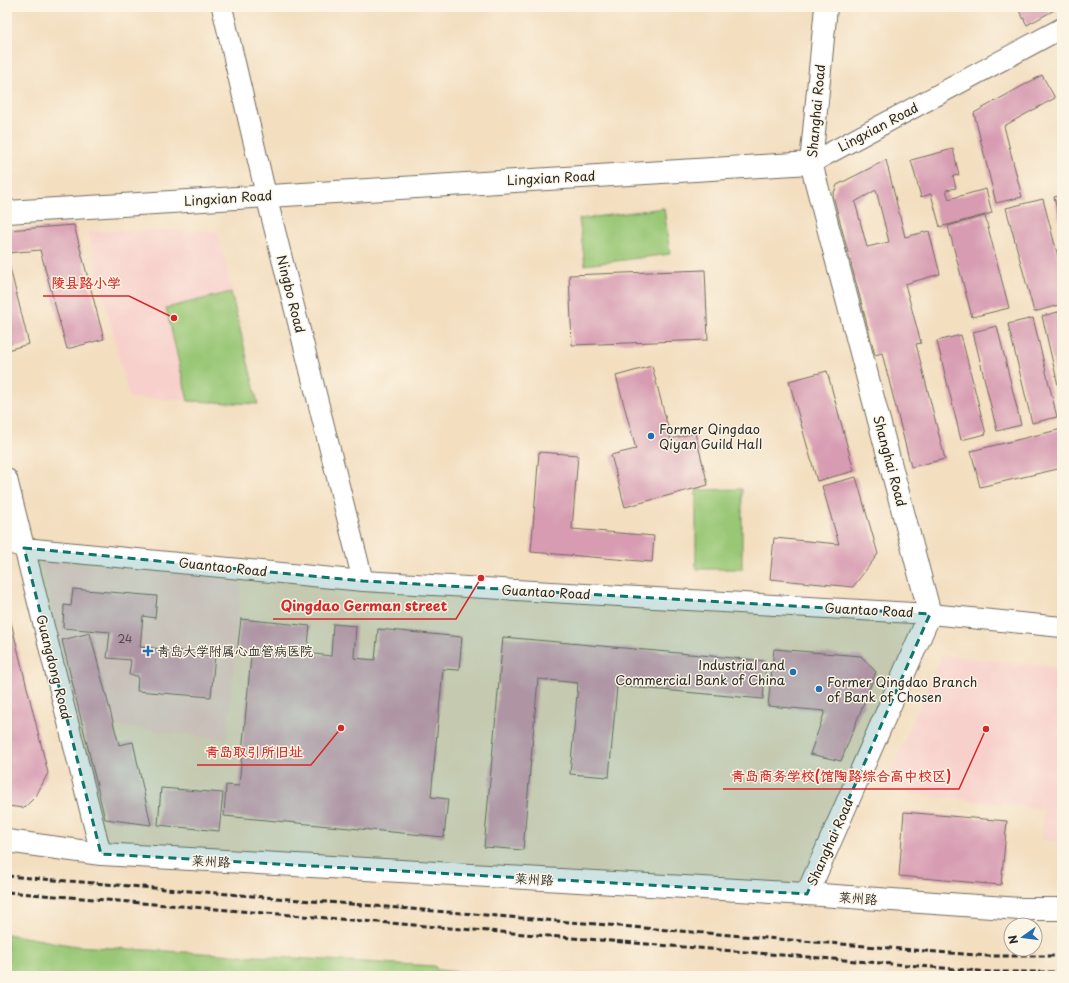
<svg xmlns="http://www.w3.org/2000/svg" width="1069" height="983" font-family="'Playpen Sans','LXGW WenKai TC',sans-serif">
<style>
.built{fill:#f7d0cb}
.green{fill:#99c776;stroke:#627950}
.building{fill:#d79cb2;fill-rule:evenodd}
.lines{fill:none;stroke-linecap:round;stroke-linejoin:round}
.minor-casing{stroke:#716a5f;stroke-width:22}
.tertiary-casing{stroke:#716a5f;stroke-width:24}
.minor{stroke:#fff;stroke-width:20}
.tertiary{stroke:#fff;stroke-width:22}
.rail{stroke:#2b2b2b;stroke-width:3;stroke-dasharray:6 3;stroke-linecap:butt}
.marked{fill:#0f766e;fill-opacity:0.2;stroke:#0f766e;stroke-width:3;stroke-dasharray:8 5;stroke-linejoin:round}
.poi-dot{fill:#1f6fb2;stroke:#fcf5e5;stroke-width:1.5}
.labels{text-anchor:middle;stroke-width:3;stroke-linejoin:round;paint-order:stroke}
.number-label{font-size:11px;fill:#56474d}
.street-label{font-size:13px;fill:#2b2b2b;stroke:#fcf5e5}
.poi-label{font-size:13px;fill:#2b2b2b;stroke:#fcf5e5;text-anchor:start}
.leader{fill:none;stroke:#d62828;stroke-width:1.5}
.callout-dot{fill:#d62828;stroke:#fcf5e5;stroke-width:1.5}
.callout-label{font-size:14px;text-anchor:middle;font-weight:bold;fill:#d62828;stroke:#fcf5e5;stroke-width:3;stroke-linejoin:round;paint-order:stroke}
</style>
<rect width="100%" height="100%" fill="#fcf5e5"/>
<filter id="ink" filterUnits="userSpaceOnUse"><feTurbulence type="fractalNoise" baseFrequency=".025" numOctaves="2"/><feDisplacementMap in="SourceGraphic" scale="8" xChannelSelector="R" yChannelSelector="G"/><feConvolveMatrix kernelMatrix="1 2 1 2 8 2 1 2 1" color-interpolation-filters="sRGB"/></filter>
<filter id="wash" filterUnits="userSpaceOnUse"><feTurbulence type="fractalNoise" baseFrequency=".012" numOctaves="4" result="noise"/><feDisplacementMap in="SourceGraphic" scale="16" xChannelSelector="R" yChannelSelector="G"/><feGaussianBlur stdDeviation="0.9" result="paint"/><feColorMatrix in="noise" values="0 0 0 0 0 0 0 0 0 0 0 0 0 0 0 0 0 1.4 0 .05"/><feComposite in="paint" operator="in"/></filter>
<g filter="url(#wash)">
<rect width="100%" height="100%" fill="#f3dec0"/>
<path class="built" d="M88,231H218L258,404L129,398Z
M41,559L241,581L227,740L78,721Z
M942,655L1062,668V842L1042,840L1043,809L883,790Z"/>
<path class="green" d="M664,208L670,254L585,265L579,219Z
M231,292L258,404L188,401L166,308Z
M742,489V569H696V490Z
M7,934L76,946L435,966L437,970L513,976H34L7,972Z"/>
<g id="blocks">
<path class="building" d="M1017,7H1060L1027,25Z
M1042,75L1055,98L1004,126L1022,197L996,203L974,113Z
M953,149L959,175L953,176L956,188L946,190L949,199L986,189L992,213L940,227L931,194L921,197L911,160Z
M886,160L905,237L929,231L940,274L905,284L921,343L916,344L945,459L911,467L882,353L875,355L833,195L837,185ZM876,190L889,242L867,247L855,202Z
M1062,195V227H1061L1054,197Z
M1043,199L1062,272V304L1034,312L1006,208Z
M985,216L1009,308L972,317L948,226Z
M74,225L104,339L67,349L40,250L7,253V230Z
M7,256L29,344L7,350Z
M705,270L708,340L572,345L569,275Z
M1062,311V398H1061L1042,316Z
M1033,318L1057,417L1032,423L1008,324Z
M997,326L1021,425L997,431L973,332Z
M961,335L986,434L961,440L937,341Z
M652,366L671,439L695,433L708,485L625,507L611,455L636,449L616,376Z
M827,371L854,471L817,481L789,381Z
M1062,429V468L980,487L971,451Z
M539,452L578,455L572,529L654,536L652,562L531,552Z
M856,477L878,554L853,587L770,579L774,538L839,544L822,486Z
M73,589L157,596L155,618L143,616L140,647L215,654L211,697L137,691L138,676L129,675L131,660L107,658L110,632L63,628L64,605L71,606Z
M7,610H8L48,773L36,796L24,808L7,806Z
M241,619L310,626L307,653L331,656L333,624L356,626L354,658L375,660L378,629L462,637L459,670L443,669L431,797L448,799L444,837L224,816L226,785L239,786L251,656L237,654Z
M90,633L119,745L133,742L151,825L105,819L62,640Z
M503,637L766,661L763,699L617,686L609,777L570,774L578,683L538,679L523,850L484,847Z
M774,649L861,656L876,672L841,761L810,754L825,711L768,706Z
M161,788L223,793L219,831L158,825Z
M904,812L1007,821L1001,885L899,876Z"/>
</g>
</g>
<g filter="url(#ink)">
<use href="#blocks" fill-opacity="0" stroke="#716a5f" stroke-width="1"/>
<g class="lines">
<defs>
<path id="minor" d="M222,7L266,195L363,581
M811,163L1062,28
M7,479L101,854
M7,542L24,548L363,581L930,614L1062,627"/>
<path id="tertiary" d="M7,212L811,163
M7,841L101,854L807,894L1020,909H1062
M807,894L930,614L811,163L826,7"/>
</defs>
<use href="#minor" class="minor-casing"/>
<use href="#tertiary" class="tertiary-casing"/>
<use href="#minor" class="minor"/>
<use href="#tertiary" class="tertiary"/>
<path class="rail" d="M7,876L987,956H1062
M7,892L992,972H1062"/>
</g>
</g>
<path class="marked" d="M24,548L363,581L930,614L807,894L101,854Z"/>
<g class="poi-dot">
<circle cx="651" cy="436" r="4"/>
<path d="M146 645h4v4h4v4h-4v4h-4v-4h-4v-4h4z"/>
<circle cx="793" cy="672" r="4"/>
<circle cx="819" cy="689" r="4"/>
</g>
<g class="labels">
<g class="number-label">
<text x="125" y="643">24</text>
</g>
<g class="street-label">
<text transform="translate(816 111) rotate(-85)" y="5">Shanghai Road</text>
<text transform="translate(878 127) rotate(-28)" y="5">Lingxian Road</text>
<text transform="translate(551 178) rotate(-3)" y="5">Lingxian Road</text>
<text transform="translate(228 198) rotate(-4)" y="5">Lingxian Road</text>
<text transform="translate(291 294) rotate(76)" y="5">Ningbo Road</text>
<text transform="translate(890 461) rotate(75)" y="5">Shanghai Road</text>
<text transform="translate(223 567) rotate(6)" y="5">Guantao Road</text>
<text transform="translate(546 592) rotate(3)" y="5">Guantao Road</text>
<text transform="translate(869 610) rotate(3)" y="5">Guantao Road</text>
<text transform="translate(54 667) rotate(76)" y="5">Guangdong Road</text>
<text transform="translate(830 842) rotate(-66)" y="5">Shanghai Road</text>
<text transform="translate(211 861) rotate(3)" y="5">莱州路</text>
<text transform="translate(534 879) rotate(3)" y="5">莱州路</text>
<text transform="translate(858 898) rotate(4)" y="5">莱州路</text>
</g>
<g class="poi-label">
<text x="659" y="434">Former Qingdao<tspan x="659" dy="15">Qiyan Guild Hall</tspan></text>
<text x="157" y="656">青岛大学附属心血管病医院</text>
<text x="785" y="670" text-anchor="end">Industrial and<tspan x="785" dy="15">Commercial Bank of China</tspan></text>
<text x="827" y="687">Former Qingdao Branch<tspan x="827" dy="15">of Bank of Chosen</tspan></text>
</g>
</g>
<path class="leader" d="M174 318L129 296H43M481 578L456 619H273M341 728L311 765H197M986 729L959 789H723"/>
<g class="callout-dot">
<circle cx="174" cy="318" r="4"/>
<circle cx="481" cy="578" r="4"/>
<circle cx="341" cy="728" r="4"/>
<circle cx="986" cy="729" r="4"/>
</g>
<g class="callout-label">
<text x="86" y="288">陵县路小学</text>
<text x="364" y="611">Qingdao German street</text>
<text x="254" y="757">青岛取引所旧址</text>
<text x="841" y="781">青岛商务学校(馆陶路综合高中校区)</text>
</g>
<rect width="1069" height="983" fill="none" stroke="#fcf5e5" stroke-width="24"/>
<g transform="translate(1023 937) rotate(256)"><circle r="19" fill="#fcf5e5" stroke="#a8a49b"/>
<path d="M0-3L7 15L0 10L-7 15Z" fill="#1f6fb2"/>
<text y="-6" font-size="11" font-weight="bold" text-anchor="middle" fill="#2b2b2b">N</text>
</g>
</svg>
